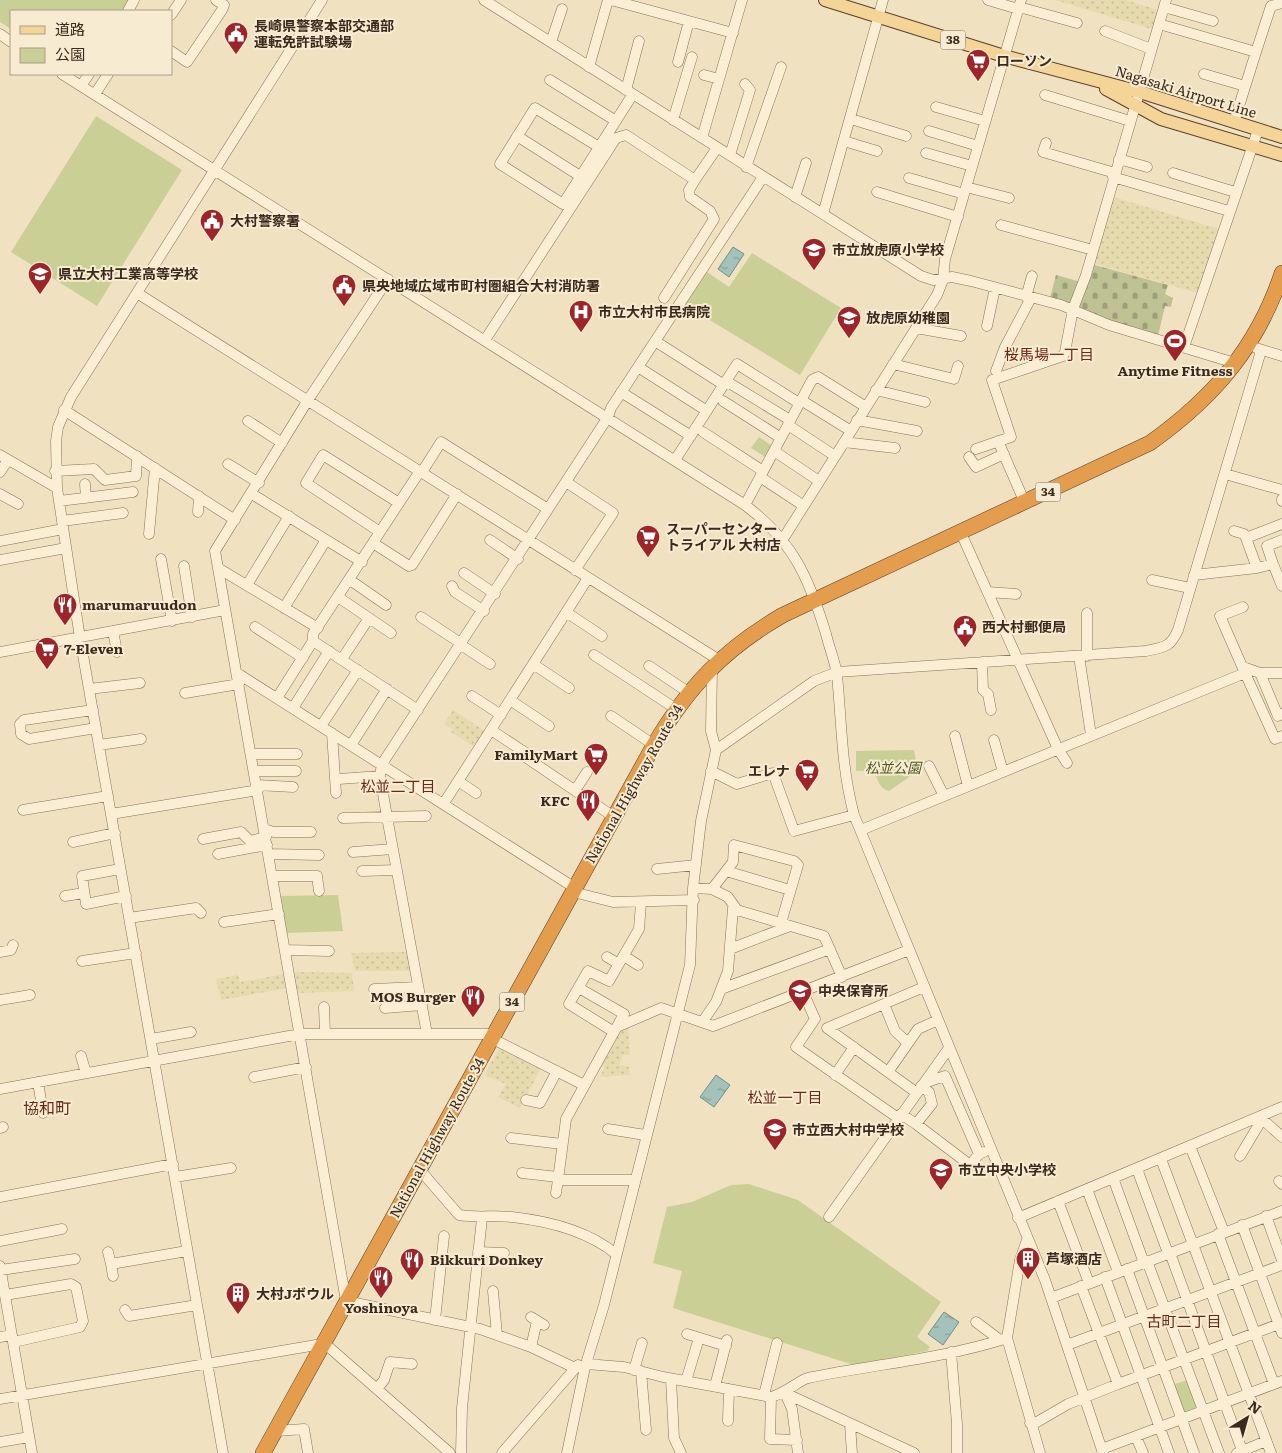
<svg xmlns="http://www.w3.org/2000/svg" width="1282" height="1453" font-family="Literata,'Noto Sans JP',serif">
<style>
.farmland{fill:url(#farmland-dots)}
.green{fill:#cacf95}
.cemetery{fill:url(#cemetery-stones)}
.water{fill:url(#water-ripples);stroke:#6a9186}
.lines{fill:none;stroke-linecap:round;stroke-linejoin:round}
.minor-casing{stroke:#8b7158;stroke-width:11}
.major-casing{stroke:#583f2c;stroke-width:14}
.highway-casing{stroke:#583f2c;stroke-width:16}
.minor{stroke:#faeed5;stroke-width:10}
.major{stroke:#f5d597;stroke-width:12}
.highway{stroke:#e49d4d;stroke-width:15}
.labels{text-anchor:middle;stroke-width:4;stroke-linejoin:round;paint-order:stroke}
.shield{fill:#f7ebd1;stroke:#736453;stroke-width:1}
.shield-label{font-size:12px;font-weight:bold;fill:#3a2a1d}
.poi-label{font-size:14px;font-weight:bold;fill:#3a2a1d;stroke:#f7ebd1;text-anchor:start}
.street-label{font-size:14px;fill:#3a2a1d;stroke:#f7ebd1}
.park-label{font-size:14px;font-style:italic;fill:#4c5722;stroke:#f7ebd1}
.neighbourhood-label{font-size:15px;fill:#69281a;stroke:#f7ebd1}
.quarter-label{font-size:16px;fill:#69281a;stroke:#f7ebd1}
</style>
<defs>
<pattern id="farmland-dots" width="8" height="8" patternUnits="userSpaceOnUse" patternTransform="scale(1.25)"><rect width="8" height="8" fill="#e6dbae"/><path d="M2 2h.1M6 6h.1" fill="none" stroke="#c6bc95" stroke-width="1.8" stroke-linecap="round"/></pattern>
<pattern id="cemetery-stones" width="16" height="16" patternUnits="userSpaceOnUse" patternTransform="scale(1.25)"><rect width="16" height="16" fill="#bfc394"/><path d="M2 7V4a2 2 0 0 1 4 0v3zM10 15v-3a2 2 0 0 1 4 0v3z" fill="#9c9f78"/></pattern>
<pattern id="water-ripples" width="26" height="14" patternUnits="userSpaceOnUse" patternTransform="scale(1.25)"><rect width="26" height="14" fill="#a4c2b9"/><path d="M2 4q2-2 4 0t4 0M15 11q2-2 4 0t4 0" fill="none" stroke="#879e96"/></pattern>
</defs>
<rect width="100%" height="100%" fill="#f0e1c1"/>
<path class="farmland" d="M1055,0H1126L1161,11L1155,30Z
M1110,196L1219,229L1198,293L1092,263Z
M453,710L486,732L476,748L451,732L453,730L444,724Z
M408,952L411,971H355L351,953Z
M294,972L352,973L354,991L296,993Z
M285,974L288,988L221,1000L216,979L238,975L240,982Z
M628,1026L630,1055H623L619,1065L629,1067L630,1075L600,1077L605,1067L597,1066L621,1029Z
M501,1046L542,1066L520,1108L498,1097L506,1084L484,1075Z"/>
<path class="green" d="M0,0H131L124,11H11V29L0,22Z
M96,116L182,170L97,306L11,252Z
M752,253L841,308L800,375L685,305L707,272L729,287Z
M759,437L772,446L765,457L751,448Z
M914,750L918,771L889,791C871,785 885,768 856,771V751Z
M338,895L343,931L286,933L279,896Z
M749,1184L798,1200L941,1302L917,1337L930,1347L927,1351L854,1365L673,1308L682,1271L653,1263L667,1207L692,1202L731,1185Z
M1187,1380L1198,1407L1181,1413L1172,1385Z"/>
<path class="cemetery" d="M1091,264L1168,285L1165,294L1173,298L1171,307L1165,306L1158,336L1110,322L1075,305Z
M1056,275L1081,282L1073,304L1050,298Z"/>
<path class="water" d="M733,247L744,254L729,277L718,269Z
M716,1075L730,1085L714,1107L700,1097Z
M944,1312L959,1322L943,1345L928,1334Z"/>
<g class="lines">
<defs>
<path id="minor" d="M484,0L921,276L933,280L952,277L971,281L1061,305L1109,325L1235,363
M611,0L733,33
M988,0L1018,9
M1019,7L1077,23
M1164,7L1213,21
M128,11L134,0
M171,15L181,0
M1159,24L1256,52L1234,122
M1105,31L1151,49
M0,34L11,42
M551,42L562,9
M171,51L187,62L222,10L224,5L216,0
M1256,52L1271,6L1282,3
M678,62L689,21
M589,67L608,0
M62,74L745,505C793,541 809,578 826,634C829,647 835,661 837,675C842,725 841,765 854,815L1045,1280L1103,1453
M1204,74L1245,86
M704,75L719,79
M550,80L616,121
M81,86L89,74
M626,90L639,41
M95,94L108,74
M1045,95L1130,121
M936,107L985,121
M851,119L906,136
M673,120L692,57
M929,131L978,146
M517,136L580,176
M702,138L742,0
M844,141L877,151
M1046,143L1043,152L1115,173
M599,147L535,108L500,164L563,204L633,94
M926,153L972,166
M730,155L750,90L745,84
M1119,159L1147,167
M746,167L781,67
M1173,173L1235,192
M1113,177L1229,211
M909,178L964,194
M966,187L1009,198
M877,192L958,217
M795,197L806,163
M823,214L883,0
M1001,225L1093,250
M388,279L308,400L215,551L346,1301L480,1329L531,1347L575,1368
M137,293L719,660
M1026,297L1032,276
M664,298L714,219L710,211L690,197L689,190L695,180
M987,326L995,288
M916,328L961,336
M485,340L616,138L626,135L695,180L717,148
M655,341L724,385
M1184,347L1258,130
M1256,348L1282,356
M893,364L954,379L958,366
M638,367L707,411
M996,371L1005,347L1031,298
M726,381L790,420
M876,390L925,402
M621,392L691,436
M801,400L851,431
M723,401L781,438
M64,410L235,520
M857,420L917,431
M248,421L282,443
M788,425L835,456
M703,432L763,471
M998,441L1025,503
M844,442L895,448
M976,449L1011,437L992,380L1063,356L1065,352L1073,309L1086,275L1166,0
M774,451L819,481
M0,455L57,488
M969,457L976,467L1004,454
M675,460L737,364L799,403
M228,464L259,483
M55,471L94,469L105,480L136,476L137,456
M0,472L8,460
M422,472L441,442L543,506
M1225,474L1282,490
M760,477L804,506
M566,482L613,513L575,570
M85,484L86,498
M0,494L18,504
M252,494L362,562
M59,501L133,492
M1282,501V499
M745,505L812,380L818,377L866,407
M198,512L199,496
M62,521L123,513
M1234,531L1244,534L1246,538
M380,532L306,483L323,455L399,503
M961,533L1058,749L1067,763
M149,534L155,468
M783,539L937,295L943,280L945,259L1021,0
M490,540L518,559
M0,541L63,529
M373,543L409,566L412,565L457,494
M161,559L172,621
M0,560L66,548
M1273,564L1267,546L1282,540
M184,566L192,617
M218,568L318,628
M1257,568L1273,564L1282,586
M464,573L495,594
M1194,575L1257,568L1246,538L1282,524
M350,580L386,605
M1152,580L1190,588
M247,585L289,516
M452,586L455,592L484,611
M988,592L1016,594
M338,597L391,633
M1243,607L1220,616L1245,673
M284,608L326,540
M566,612L602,636
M1087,613V656
M421,617L462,644
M255,627L303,658
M113,631L117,652
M461,645L490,664
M0,652L225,610
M594,655L676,709
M1079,656L1091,735
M342,659L369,618
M982,662L983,690L988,694L991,710
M533,664L569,688
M649,666L688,692
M1243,667L1260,673H1282
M712,668L711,731L716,750
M237,673L575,888
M1260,673L1278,716L1282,714
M89,689L140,683
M185,693L239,684
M472,696L501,715
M277,698L313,641
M510,700L549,726
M293,708L329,651
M93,710L24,720L20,724L21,734L29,739L96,728
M418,710L313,641V634L420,471
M611,716L654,745
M321,726L358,670
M491,730L526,753
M332,733L336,793
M955,736L968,786
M994,740L1003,772
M99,745L141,739
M351,745L387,689
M518,752L614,817
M251,754H297
M929,766L944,796
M254,771H296
M711,771L737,784L773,773L794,831L854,815
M335,776L339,779L380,776
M458,781L476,793
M257,785L293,787
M578,786L587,772
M444,803L588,578
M23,810L108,796
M111,814L258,790
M343,818L426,816
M264,829L274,832H311
M861,830L1245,673L1275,739L1282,736
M203,839L241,832L250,841L266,837
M73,842L115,833
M353,852L393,849
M218,854L267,845
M269,854L319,855
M120,869L82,876L86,904L126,896
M657,869L696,865
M362,871L397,870
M726,871L790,890
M273,876H317L319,891
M693,888L712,889L728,897L737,910L824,936L842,977
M712,889L733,862L734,845L794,861L798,865L781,923
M573,892L613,902L694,900
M65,896L84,893
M129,918L196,908L201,913
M224,922L279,914
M730,949L790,926
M286,950L329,951
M0,952L11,950L13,945
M624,956L638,965
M607,957L619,964
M82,961L136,953
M579,988L624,1014L614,1032L569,1004L588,971L609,981L639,929L641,903
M374,989L418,987
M721,989L830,949
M803,992L815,1019L796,1047L898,1118
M0,1000L30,995
M884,1004L895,1031L908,1043
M324,1007L325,1034
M385,1008L422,1005
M703,1021L716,1002L728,971L733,908
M617,1027L661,1008L713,1026L909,950
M614,1032L566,1119L558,1180H634
M427,1034L387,817L380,776L382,764L608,417L611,408L763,177
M491,1038L584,1085
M151,1039L191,1032
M81,1056L86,1073
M888,1072L918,1029L938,1020
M835,1075L854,1047
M254,1077L306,1067
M38,1082L43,1113
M924,1083L945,1076L979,1154
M0,1089L300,1034H494
M917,1093L827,1028L924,987
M526,1100L540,1103L557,1071
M901,1114L916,1124L932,1104L929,1092L921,1086
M1260,1117L1282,1137
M916,1124L970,1165L979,1154L984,1152
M0,1128L3,1127
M608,1129L645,1135
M511,1138L562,1144
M1190,1146L1224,1232
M1240,1156L1258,1126L1260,1117
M1161,1159L1271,1453
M1137,1169L1168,1253
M420,1170L459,1215C477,1218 494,1215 512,1217C548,1221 588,1231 616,1254
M522,1173L558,1177
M175,1177L231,1168
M1113,1178L1144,1263
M1279,1181L1282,1184
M1087,1189L1118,1272
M556,1193L558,1180
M0,1197L173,1164
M1058,1201L1089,1283
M1266,1216L1282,1260
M829,1217L949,1048
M1018,1218L1282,1107
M1242,1225L1282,1333
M1218,1234L1274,1384
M1027,1240L1020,1260L1007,1338L1040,1453
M0,1241L62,1229
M108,1252L111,1264
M478,1252L504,1253
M1170,1253L1243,1453
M1147,1261L1219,1453
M0,1266L32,1453
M1127,1269L1194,1453
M1,1270L75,1259
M113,1276L111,1264L187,1251
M1105,1277L1169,1453
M1081,1286L1118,1384
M493,1291L497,1335
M5,1295L71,1284L76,1287L83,1321L80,1327L14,1342
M1051,1298L1282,1211
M125,1310L129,1316L197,1305
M531,1317L544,1325
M435,1320L444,1236
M976,1322L1000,1340
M687,1334L726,1346
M0,1337L12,1335
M323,1342L450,1453
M1067,1345L1282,1265
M531,1347L537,1321
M951,1352L957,1424V1453
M586,1364L624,1367L663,1377L771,1397C786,1393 798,1381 808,1378C874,1364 943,1359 1007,1338
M634,1370L642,1343
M641,1371L646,1430
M671,1379L674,1438L681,1453
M686,1381L699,1338
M715,1386L727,1340
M377,1389L384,1380L390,1362L412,1364
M785,1393L914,1453
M785,1393L792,1409L798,1453
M764,1395L777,1343
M771,1397L770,1439L797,1440
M0,1399L322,1344
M728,1421L729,1389
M1030,1423L1037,1422L1068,1404L1118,1384L1282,1323
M850,1424L852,1453
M276,1431L304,1429L308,1453
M1136,1437L1143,1453
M0,1442L29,1437
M1102,1449L1282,1381
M223,1453L80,638L57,488L56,441L58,427L71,397L322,0
M461,1453L462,1408L482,1218
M502,1453L578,1365
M567,1453L585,1367L604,1305L690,965L693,888L701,821L716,750L814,681L837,672L1146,651C1164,647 1170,648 1178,630L1261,351
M1237,1453L1266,1441"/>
<path id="major" d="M825,0L1004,56L1140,92L1282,137
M1106,89L1161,119L1282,155"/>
<path id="highway" d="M263,1453L654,745C688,687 724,649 783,615L1150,443C1213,398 1257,348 1282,273"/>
</defs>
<use href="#minor" class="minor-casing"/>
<use href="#major" class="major-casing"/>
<use href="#highway" class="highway-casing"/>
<use href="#minor" class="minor"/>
<use href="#major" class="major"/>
<use href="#highway" class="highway"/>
</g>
<defs>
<symbol id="civic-pin" viewBox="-11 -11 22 30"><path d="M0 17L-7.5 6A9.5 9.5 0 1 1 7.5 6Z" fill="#9d2529" stroke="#f7ebd1"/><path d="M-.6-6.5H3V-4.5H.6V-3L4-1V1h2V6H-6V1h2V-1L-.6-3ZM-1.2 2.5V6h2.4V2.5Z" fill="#fff"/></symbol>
<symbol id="supermarket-pin" viewBox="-11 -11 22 30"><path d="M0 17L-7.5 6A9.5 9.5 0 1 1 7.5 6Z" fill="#9d2529" stroke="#f7ebd1"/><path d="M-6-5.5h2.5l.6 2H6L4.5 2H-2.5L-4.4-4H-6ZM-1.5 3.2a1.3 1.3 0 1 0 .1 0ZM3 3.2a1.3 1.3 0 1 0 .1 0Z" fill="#fff"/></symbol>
<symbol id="school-pin" viewBox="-11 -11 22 30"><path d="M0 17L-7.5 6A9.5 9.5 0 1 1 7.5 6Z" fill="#9d2529" stroke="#f7ebd1"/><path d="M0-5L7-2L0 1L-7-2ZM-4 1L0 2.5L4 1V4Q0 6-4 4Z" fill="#fff"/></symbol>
<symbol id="hospital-pin" viewBox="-11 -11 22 30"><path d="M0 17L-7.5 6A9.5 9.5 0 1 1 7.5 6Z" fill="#9d2529" stroke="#f7ebd1"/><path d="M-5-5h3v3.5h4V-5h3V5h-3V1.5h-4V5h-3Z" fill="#fff"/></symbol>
<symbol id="stadium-pin" viewBox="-11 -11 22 30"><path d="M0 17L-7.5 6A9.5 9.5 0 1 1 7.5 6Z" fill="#9d2529" stroke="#f7ebd1"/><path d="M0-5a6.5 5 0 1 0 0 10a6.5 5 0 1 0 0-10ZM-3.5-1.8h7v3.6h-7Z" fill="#fff"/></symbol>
<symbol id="restaurant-pin" viewBox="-11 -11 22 30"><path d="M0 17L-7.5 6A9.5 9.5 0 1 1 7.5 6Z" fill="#9d2529" stroke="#f7ebd1"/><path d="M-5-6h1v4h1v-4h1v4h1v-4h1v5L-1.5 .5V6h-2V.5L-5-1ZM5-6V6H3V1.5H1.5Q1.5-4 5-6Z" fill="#fff"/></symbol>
<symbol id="building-pin" viewBox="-11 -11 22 30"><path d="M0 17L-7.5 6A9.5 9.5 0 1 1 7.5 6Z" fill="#9d2529" stroke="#f7ebd1"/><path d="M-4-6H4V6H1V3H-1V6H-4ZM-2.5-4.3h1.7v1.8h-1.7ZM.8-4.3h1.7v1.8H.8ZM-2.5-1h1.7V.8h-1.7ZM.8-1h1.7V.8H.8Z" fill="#fff"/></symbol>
</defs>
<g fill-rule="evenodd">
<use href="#civic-pin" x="222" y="20" width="28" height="38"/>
<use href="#supermarket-pin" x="964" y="47" width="28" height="38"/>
<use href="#civic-pin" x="198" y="207" width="28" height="38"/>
<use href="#school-pin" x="800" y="236" width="28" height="38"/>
<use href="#school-pin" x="26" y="260" width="28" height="38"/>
<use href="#civic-pin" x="330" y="272" width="28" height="38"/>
<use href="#hospital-pin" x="567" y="298" width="28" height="38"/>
<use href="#school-pin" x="835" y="304" width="28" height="38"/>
<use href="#stadium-pin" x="1161" y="327" width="28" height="38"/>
<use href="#supermarket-pin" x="634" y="523" width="28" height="38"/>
<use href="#restaurant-pin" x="51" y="591" width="28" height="38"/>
<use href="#civic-pin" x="951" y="613" width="28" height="38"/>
<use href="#supermarket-pin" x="33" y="635" width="28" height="38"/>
<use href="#supermarket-pin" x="582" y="741" width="28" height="38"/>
<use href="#supermarket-pin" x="793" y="757" width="28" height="38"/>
<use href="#restaurant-pin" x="574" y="787" width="28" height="38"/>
<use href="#school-pin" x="786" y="977" width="28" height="38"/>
<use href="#restaurant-pin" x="459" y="983" width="28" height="38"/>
<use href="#school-pin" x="761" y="1116" width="28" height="38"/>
<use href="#school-pin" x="927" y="1156" width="28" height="38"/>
<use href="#building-pin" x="1014" y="1245" width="28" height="38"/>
<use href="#restaurant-pin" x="398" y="1246" width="28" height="38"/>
<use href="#restaurant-pin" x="367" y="1264" width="28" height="38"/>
<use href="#building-pin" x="224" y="1280" width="28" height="38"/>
</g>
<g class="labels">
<g class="shield">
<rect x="940.5" y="30.5" width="25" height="19" rx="4"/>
<rect x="1035.5" y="482.5" width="25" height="19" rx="4"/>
<rect x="499.5" y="992.5" width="25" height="19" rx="4"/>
</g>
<g class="shield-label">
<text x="953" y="44">38</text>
<text x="1048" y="496">34</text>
<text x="512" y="1006">34</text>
</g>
<g class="poi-label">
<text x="254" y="31">長崎県警察本部交通部<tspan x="254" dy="16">運転免許試験場</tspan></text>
<text x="996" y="66">ローソン</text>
<text x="230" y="226">大村警察署</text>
<text x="832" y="255">市立放虎原小学校</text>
<text x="58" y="279">県立大村工業高等学校</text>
<text x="362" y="291">県央地域広域市町村圏組合大村消防署</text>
<text x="598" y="317">市立大村市民病院</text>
<text x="866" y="323">放虎原幼稚園</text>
<text x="1175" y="376" text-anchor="middle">Anytime Fitness</text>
<text x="666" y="534">スーパーセンター<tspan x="666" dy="16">トライアル 大村店</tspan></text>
<text x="82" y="610">marumaruudon</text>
<text x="982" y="632">西大村郵便局</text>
<text x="64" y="654">7-Eleven</text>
<text x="578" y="760" text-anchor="end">FamilyMart</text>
<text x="790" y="776" text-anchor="end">エレナ</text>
<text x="570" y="806" text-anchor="end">KFC</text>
<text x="818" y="996">中央保育所</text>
<text x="456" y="1002" text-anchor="end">MOS Burger</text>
<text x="792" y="1135">市立西大村中学校</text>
<text x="958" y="1175">市立中央小学校</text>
<text x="1046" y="1264">芦塚酒店</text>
<text x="430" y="1265">Bikkuri Donkey</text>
<text x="256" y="1299">大村Jボウル</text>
<text x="381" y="1313" text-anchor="middle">Yoshinoya</text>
</g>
<g class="street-label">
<text transform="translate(1186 92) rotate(17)" y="5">Nagasaki Airport Line</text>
<text transform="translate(634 784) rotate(-60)" y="5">National Highway Route 34</text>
<text transform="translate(437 1138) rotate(-61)" y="5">National Highway Route 34</text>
</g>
<g class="park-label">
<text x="893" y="773">松並公園</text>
</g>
<g class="neighbourhood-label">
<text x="1049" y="360">桜馬場一丁目</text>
<text x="398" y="792">松並二丁目</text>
<text x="785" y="1103">松並一丁目</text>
<text x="1184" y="1327">古町二丁目</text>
</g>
<g class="quarter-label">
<text x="47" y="1114">協和町</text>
</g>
</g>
<rect x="10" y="10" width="162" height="65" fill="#f7ebd1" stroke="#ab9e89"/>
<rect x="20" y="26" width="25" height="8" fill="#f5d597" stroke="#ab9e89"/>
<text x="55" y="35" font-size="15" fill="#3a2a1d">道路</text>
<rect x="20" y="48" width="25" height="15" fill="#cacf95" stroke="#ab9e89"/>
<text x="55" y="60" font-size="15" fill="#3a2a1d">公園</text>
<g transform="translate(1247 1418) rotate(37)" stroke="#f7ebd1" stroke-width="4" paint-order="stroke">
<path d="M0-4L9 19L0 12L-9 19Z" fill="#3a2a1d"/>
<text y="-8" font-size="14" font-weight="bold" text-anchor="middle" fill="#3a2a1d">N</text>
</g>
</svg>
